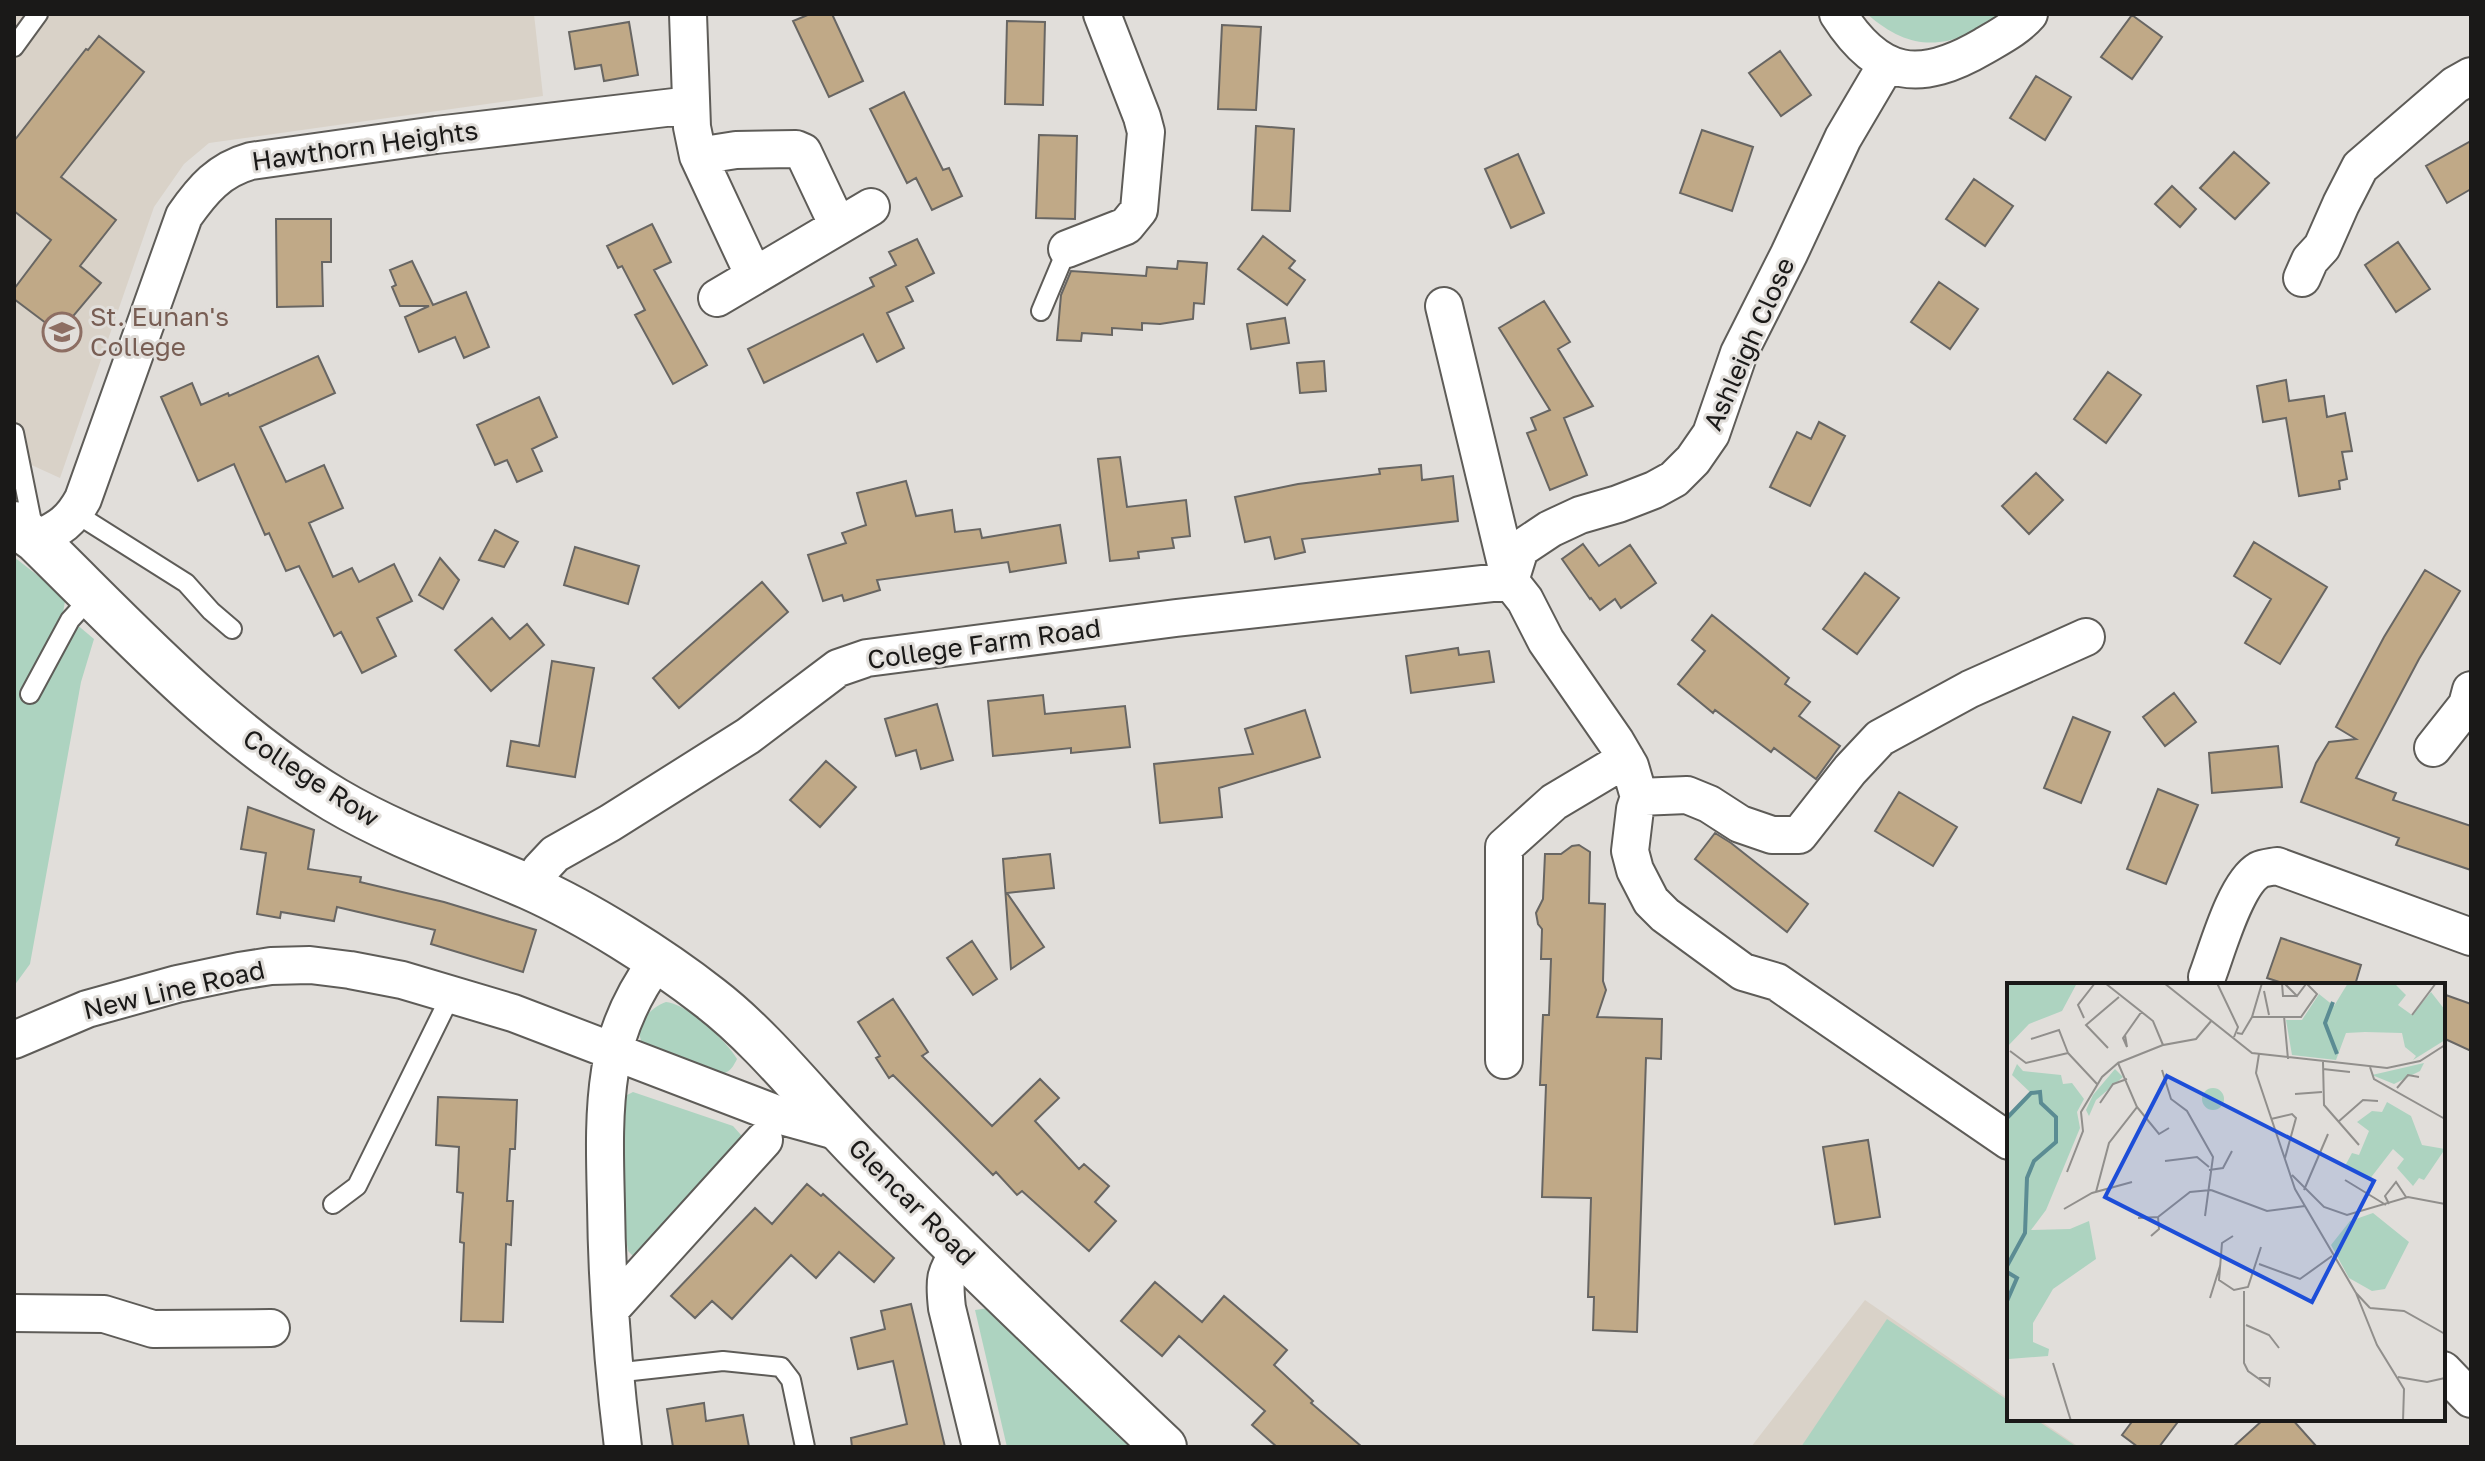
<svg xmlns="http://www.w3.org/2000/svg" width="2485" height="1461" font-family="'Golos Text',sans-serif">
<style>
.built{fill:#d9d2c8}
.green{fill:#add3c0}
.building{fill:#c0a987;stroke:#686663;stroke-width:2}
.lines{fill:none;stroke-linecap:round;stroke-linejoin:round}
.service-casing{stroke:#5e5c58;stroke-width:22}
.minor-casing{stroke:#5e5c58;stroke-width:40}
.tertiary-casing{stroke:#5e5c58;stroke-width:48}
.service{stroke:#fff;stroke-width:18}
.minor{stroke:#fff;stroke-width:36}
.tertiary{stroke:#fff;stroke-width:44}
.labels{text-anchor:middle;stroke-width:6;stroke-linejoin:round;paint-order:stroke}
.street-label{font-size:26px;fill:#1a1918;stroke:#e1deda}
.education-label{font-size:26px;fill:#785e54;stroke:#e1deda;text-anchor:start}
.inset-river{fill:none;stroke:#5b8c93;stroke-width:4}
.inset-road{fill:none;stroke:#918f8c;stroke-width:2}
.view{fill:#1d4ed8;fill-opacity:0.15;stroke:#1d4ed8;stroke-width:4}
.inset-edge{fill:none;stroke:#1a1918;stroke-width:4}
</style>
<rect width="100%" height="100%" fill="#e1deda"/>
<path class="built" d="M14,14H534L543,96L209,143L184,164L154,207L60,478L14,457Z
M1865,1300L2009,1399V1419H2038L2079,1447H1751Z"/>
<path class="green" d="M1867,14H2003C1953,48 1915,56 1867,14Z
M14,557L55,589L65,601L63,613L94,639L81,682L30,964L14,986Z
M666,1002C686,1003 727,1041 737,1059C731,1071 728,1074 714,1074L645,1048C631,1029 647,1009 666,1002Z
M633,1092L733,1126L741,1135V1144L635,1258L628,1251L626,1238L619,1099Z
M1002,1306L1142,1447H1007L975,1310Z
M1887,1319L2009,1401V1419H2035L2077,1447H1801Z"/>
<path class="building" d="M810,14H832L863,81L829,97L793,21Z
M2132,15L2162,37L2132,79L2101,57Z
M1007,21L1045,22L1043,105L1005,104Z
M629,22L638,75L604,81L601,65L575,69L569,32Z
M1222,25L1261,27L1256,110L1218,109Z
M99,36L144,72L61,177L116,220L80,266L101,283L59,333L14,299V289L51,240L14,211V141L86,49L88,50Z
M1780,51L1811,95L1781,116L1749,73Z
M2036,76L2071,97L2045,140L2010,118Z
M904,92L943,170L949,168L962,196L932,210L916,178L907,183L870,109Z
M1256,126L1294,129L1290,211L1252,210Z
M1702,130L1753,147L1732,211L1680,193Z
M1039,135L1077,136L1075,219L1036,218Z
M2471,141V189L2447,203L2426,166Z
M2234,152L2269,183L2235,219L2200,188Z
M1518,154L1544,213L1511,228L1485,169Z
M1974,179L2013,206L1985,246L1946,219Z
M2172,186L2196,209L2180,227L2155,204Z
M276,219H331V262H322L323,306L277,307Z
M652,224L671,262L654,270L707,365L673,384L635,315L645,310L622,266L618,268L607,246Z
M1263,236L1295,261L1289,268L1305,280L1287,305L1238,269Z
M917,239L934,273L906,287L913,301L887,313L904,348L877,362L863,334L764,383L748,349L874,286L870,278L896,265L889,252Z
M2398,242L2430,289L2396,312L2365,265Z
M412,261L433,305L466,292L489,347L464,358L455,337L419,352L405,317L429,306H400L392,287L396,285L390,270Z
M1178,261L1207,263L1204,304L1194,303L1193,319L1160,324L1142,323V330L1112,328V335L1082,333L1081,341L1057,340L1061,295L1071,271L1146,276L1147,267L1177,269Z
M1939,282L1978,309L1950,349L1911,322Z
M1544,301L1570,342L1558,349L1593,406L1564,418L1587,475L1550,490L1527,433L1536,430L1531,418L1550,410L1499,328Z
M1285,318L1289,343L1251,349L1247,324Z
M318,356L335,393L260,427L286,482L324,465L343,508L309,523L333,577L352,568L359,582L394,564L412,601L377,618L396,656L362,673L341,632L334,636L299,566L286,571L269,533L265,535L234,464L198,481L161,397L192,383L201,405L228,393L229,396Z
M1324,361L1326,391L1300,393L1297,363Z
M2108,372L2141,395L2106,443L2074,419Z
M2286,380L2289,401L2324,396L2327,417L2345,413L2352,451L2342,452L2347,479L2339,481L2340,489L2299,496L2286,418L2263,422L2257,386Z
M539,397L557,437L532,449L542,471L517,482L507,460L495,465L477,425Z
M1819,422L1845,436L1810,506L1770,487L1797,432L1811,439Z
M1120,457L1127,507L1186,500L1190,536L1172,538L1174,548L1138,552L1139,558L1110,561L1098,459Z
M1421,465L1422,480L1453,476L1458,521L1302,539L1305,552L1275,559L1270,537L1245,542L1235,497L1298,484L1380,474L1379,469Z
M2036,473L2063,500L2029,534L2002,506Z
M906,481L916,516L952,510L955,532L980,529L982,538L1060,525L1066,563L1010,572L1008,562L877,580L880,590L844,601L842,595L823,601L808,555L846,543L842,533L866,525L857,493Z
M495,530L518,542L504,567L479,560Z
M2254,542L2327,587L2280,664L2245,643L2271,599L2234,576Z
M1583,544L1599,566L1630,545L1656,583L1621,608L1615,599L1600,610L1591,598L1590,599L1562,559Z
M575,547L639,566L628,604L564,585Z
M440,558L459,580L443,609L419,595Z
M2425,570L2460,591L2419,659L2356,778L2396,793L2393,800L2471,826V870L2396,845L2399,838L2301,802L2316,763L2329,742L2356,739L2336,727L2384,637Z
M1865,573L1899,598L1857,654L1823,629Z
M762,582L788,612L679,708L653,678Z
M1712,615L1789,678L1785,684L1810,702L1799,716L1840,746L1816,779L1774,748L1771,752L1715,710L1713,713L1678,684L1705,651L1692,640Z
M492,618L510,639L527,624L544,645L491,691L455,650Z
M1458,648L1459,655L1489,651L1494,682L1411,693L1406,656Z
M552,661L594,668L575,777L507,766L511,741L539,746Z
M2174,693L2196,722L2165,746L2143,717Z
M1043,695L1045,714L1125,706L1130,747L1071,753V748L993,756L988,701Z
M937,704L953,760L921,769L916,750L896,756L885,719Z
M1305,710L1320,757L1219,788L1222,817L1160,823L1154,764L1253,754L1245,729Z
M2073,717L2110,732L2081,803L2044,788Z
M2278,746L2282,787L2212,793L2209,753Z
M826,761L856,787L820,827L790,800Z
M2158,789L2198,805L2166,884L2127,869Z
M1899,792L1957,827L1933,866L1875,831Z
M248,807L314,830L308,869L361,877L360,882L444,902L536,930L523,972L431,944L435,930L337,907L334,921L281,912L280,918L257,914L266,853L241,849Z
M1715,833L1731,843L1808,904L1787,932L1695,859Z
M1579,845L1590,852L1589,903L1605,904L1603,981L1606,990L1597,1017L1662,1019L1661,1059L1646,1058L1637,1332L1593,1330L1594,1297H1588L1591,1198L1542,1197L1546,1085H1540L1543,1015H1549L1551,959H1541L1542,929L1538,924L1536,913L1543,899L1545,854H1561L1572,846Z
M1050,854L1054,888L1007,893L1044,947L1011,969L1003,859Z
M2281,938L2361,965L2355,985H2289L2267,978Z
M972,941L997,979L973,995L947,958Z
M2443,994L2471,1004V1051L2443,1038Z
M893,999L928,1052L922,1056L992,1126L1040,1079L1059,1098L1035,1121L1079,1169L1084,1164L1109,1186L1095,1202L1116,1221L1089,1251L1022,1191L1017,1195L996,1172L993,1175L893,1075L889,1078L876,1058L880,1056L858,1022Z
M438,1097L517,1100L515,1149H510L507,1201H513L511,1245L506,1244L503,1322L461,1321L464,1243L460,1242L463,1193L457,1192L459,1147L436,1145Z
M1868,1140L1880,1217L1835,1224L1823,1147Z
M807,1184L821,1196L823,1194L894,1258L874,1282L839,1252L816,1278L791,1255L732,1319L712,1301L695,1318L671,1296L755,1208L772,1224Z
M1155,1282L1202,1322L1224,1296L1287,1350L1274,1365L1313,1401L1311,1403L1362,1447H1277L1252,1425L1265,1411L1179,1336L1162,1356L1121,1321Z
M911,1304L945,1447H852L851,1438L907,1424L893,1361L858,1369L851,1338L885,1329L881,1311Z
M704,1403L706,1421L743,1415L749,1447H673L667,1409Z
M2134,1419H2180L2159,1447H2138L2122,1435Z
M2264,1419H2292L2317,1447H2233Z"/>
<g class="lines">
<defs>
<path id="service" d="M14,47L38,14
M1041,311L1067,249
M14,433L34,532
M75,513L186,583L211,611L232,629
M30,694L70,620L92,596
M333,1204L357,1186L452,993
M614,1373L723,1361L781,1367L791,1380L805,1447"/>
<path id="minor" d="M688,14L692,127L698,156L754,276
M1838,14C1879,78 1919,84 1984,46C1999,37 2017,28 2029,14
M698,156L736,150L796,149L803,152L838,226
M1067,249L1126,226L1139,210L1146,132L1142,117L1102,14
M2302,278L2310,260L2322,247L2341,204L2360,167L2455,85L2471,76
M717,298L871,207
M1444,306L1510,581L1525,600L1546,641L1616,742L1630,766L1639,797L1635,809L1630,851L1635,870L1651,901L1665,915L1743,972L1777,982L2009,1141
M36,540C59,528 70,523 83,499L184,216C203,189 219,170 251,161L436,135L691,105
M1510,581L1520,549L1550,529L1580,515L1618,504L1654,490L1674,479L1693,460L1711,434L1739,353L1789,254L1843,138L1886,65
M2433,748L2467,705L2471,690
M1639,797L1687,795L1709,804L1740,824L1772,835H1799L1850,770L1880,738L1970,689L2086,637
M532,889L540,870L555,854L610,823L748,736L838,668L867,658L1176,618L1510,581
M2207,977C2217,951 2235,884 2259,870C2263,868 2272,867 2277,866L2471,937
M14,1040L87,1009L177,984L239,971L271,966L310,965L350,970L402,980L513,1013L785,1117L843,1133
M1504,1060V847L1554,802L1626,759
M960,1251C944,1273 944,1281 947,1308L981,1447
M610,1310L764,1140
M14,1313L104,1314L153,1329L271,1328
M2443,1370L2471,1399
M623,1447C613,1367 607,1286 606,1205C605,1161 603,1115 610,1071C616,1030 633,994 657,961"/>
<path id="tertiary" d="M14,524L36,540C130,632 221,732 335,800C396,836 464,859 529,887C587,913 659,958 710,998C766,1041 814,1105 864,1155C962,1255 1063,1351 1164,1447"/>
</defs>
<use href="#service" class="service-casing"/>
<use href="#minor" class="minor-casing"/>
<use href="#tertiary" class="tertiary-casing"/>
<use href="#service" class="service"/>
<use href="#minor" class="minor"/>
<use href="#tertiary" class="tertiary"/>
</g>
<defs>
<symbol id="school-ring" viewBox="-11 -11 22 22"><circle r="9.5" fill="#e1deda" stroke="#8d6e63" stroke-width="1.5"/><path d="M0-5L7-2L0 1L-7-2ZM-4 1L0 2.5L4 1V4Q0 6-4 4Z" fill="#8d6e63"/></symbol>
</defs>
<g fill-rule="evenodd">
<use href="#school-ring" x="40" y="310" width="44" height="44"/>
</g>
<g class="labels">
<g class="street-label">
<text transform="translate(365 146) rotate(-8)" y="9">Hawthorn Heights</text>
<text transform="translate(1749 344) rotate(-66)" y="9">Ashleigh Close</text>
<text transform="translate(984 644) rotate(-8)" y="9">College Farm Road</text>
<text transform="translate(311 778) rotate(33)" y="9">College Row</text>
<text transform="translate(174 990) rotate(-13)" y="9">New Line Road</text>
<text transform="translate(912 1202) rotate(45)" y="9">Glencar Road</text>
</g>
<g class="education-label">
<text x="90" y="326">St. Eunan's<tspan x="90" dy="30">College</tspan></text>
</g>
</g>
<g transform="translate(2007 983)">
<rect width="438" height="438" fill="#e1deda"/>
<path d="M0,0H70L55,28L22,41L0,64ZM341,0L389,2L399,12L391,22L405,32L424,9L438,27V57L406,77L409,73L398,64L395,50L358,49L339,50L329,77L285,72L279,37H295L312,11L327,23ZM417,80L413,88L387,101L365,92ZM10,81L16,88L54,92L56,101L65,100L77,116L70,129L73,145L39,227L24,247L63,246L82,238L89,276L46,306L26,340V359L42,366L41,373L2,376L0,413V135L24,110L5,92ZM108,86L116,94L89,117L82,133L79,127L86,112ZM195 116a11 11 0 1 1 22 0a11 11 0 1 1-22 0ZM380,119L404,133L415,162L438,166L417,197L412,195L406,203L390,185L397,176L386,166L362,197L338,183L345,170L352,172L362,148L350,139L365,128L375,129ZM366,230L402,259L378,306L365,308L342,295L324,262L343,238Z" fill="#add3c0"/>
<path class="inset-river" d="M326,19L318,40L330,71M0,135L24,110L33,109L34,120L49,134V159L27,178L20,195L18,250L0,283M0,289L10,295L0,318M0,330V413"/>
<path class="inset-road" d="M98,0L146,38L156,62L189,56L205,37M157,0L245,70L380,85L413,78L438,62M210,0L231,44L227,54M275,0L276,13H290M277,0L290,13L299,1M257,8L262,32M405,32L429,0M277,33L281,76M245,34H294L310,11L299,0M77,35L71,22L88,0M230,50L235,51L245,34L255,0M118,52L120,64L116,55L135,28M101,65L79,42L112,14M3,68L19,80L61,70L52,47L24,56M61,70L90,101M252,71L249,90L288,206L349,310M316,79L317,122L352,162M111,80L156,62M363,84L367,96L438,136M316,86L343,89M155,87L164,116L180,128L206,174L198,233M390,105L401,92L412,94M288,111L315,109M93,120L106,101L120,96M130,124L152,151L162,145M264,136L285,131L289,135L278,175M331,139L356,117L371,118M158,178L190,174L202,184M202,187L216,185L225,168M60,189L76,148L74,129L95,94L111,80L130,124L102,160L89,209M285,192L317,224L340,232L401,214L438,221M338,197L379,222M204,207L260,228L298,223M297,207L321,151M382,221L378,213L389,199L399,214M57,226L85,210L125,199M151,234L183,209L204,207M131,235L151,234L152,246L144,253M226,253L215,260L212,297L227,307L241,304L254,264M252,281L293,296L325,273M237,308V380L241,388L262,403L263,395H252M203,315L213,283M363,325L349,310L370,362L397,406L396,438M363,325L397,328L438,351M239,342L262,352L272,365M46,380L64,438M391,394L420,399L438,395"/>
<path class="view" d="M160,93L367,198L305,319L98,214Z"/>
<rect width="438" height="438" class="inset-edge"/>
</g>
<rect width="2485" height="1461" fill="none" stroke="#1a1918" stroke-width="32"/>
</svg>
